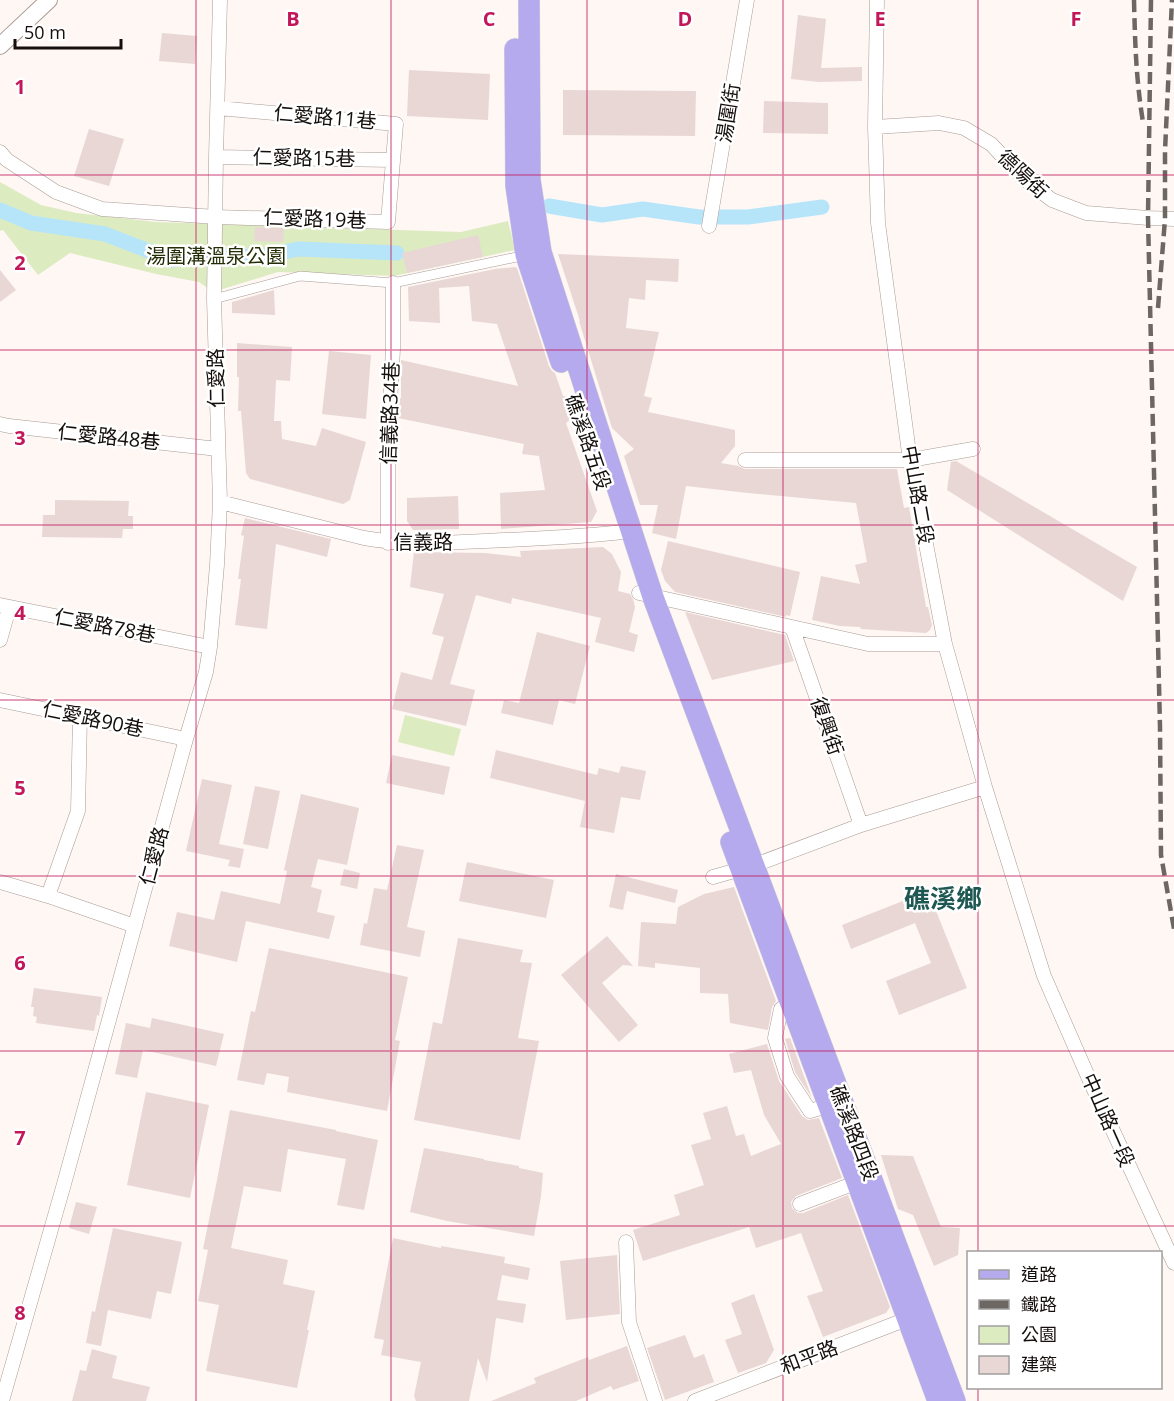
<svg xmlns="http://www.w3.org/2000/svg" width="1174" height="1401" font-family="'Open Sans','Noto Sans TC',sans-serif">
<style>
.green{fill:#ddebc1}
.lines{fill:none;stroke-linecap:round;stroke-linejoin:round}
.canal{stroke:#b6e5fa;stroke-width:15}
.building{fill:#e9d7d5}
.pedestrian-casing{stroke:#aa9b94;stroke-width:10}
.minor-casing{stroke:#aa9b94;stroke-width:15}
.tertiary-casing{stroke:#aa9b94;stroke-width:18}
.primary-casing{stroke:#d5d4d3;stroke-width:22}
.pedestrian{stroke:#fff;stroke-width:9}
.minor{stroke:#fff;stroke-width:14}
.tertiary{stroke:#fff;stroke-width:16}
.primary{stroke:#b6aaef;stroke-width:21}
.rail{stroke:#6d6764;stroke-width:4.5;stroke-dasharray:12 6;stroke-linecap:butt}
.grid{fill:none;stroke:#c2185b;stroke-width:1.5;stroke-opacity:0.55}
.labels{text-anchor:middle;stroke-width:5;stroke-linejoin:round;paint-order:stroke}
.street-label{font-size:20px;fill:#140f0c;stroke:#fff}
.park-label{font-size:20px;fill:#242e06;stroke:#fff}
.district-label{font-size:26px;font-weight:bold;fill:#1e5853;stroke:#fff}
.grid-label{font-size:20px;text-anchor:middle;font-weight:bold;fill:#c2185b;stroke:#fff;stroke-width:5;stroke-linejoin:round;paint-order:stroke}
</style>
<rect width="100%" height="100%" fill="#fef7f4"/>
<path class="green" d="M0,182L41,205L76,213L156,222L461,232L508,221L515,250L394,276L278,272L213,292L199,282L156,274L70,253L38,275L3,230L0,231Z
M405,715L461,729L454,756L398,742Z"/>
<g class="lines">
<path class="canal" d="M549,206L602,215L643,209L699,217H748L822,207
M0,210L31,223L105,234L172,260L203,255L261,257L298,249L397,253"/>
</g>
<path class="building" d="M798,15L826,19L821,68L862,67V81L819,82L791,79Z
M162,33L197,36L195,64L159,61Z
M409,70L490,74L488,120L407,116Z
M563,90L696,91L695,136L563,135Z
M764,101L828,103V134L763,133Z
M89,129L124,139L109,186L74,176Z
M255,227L284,228L283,242L254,241Z
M478,235L483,257L407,273L402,253Z
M558,254L679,259L678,282L646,280L645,300L629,298L626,328L659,332L644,396L652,398L648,412L735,430V446L721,463L738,466L745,469H897L904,508L909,507L926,607H928L932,625L930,630L926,633L861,629L860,627L840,626L812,620L821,576L860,584L855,565L867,562L856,503L748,493L686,486L676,539L652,533L658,505H640L624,456L634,449L612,428L579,321H580Z
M515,267L517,268L549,366L552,371L555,373L563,396H565L570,420L566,423L597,511L591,522L501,529L500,493L545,490L539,456L522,454L524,444L398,418L399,398H401V360L518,386L497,324L472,321L469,286L439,288L440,323L409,321L408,287L495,269Z
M0,270L16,290L0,302Z
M274,290L275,315L232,313V302Z
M237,343L292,347L290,381L276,380L274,421H281L282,439L316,446L322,428L366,442L350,500L343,504L250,479L246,473L241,411H238L239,377H237Z
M329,351L371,355L366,419L322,414Z
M956,461L1137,567L1123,601L947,490L951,462Z
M458,496L459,529L413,530L407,521V498Z
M55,500L129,501L128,516H133V529H123L122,538L42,537L43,515H55Z
M245,518L331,539L327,557L276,544L267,629L235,625L241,579H238L244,536L241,535Z
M668,541L800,572L790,616L786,615V617L675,592L665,581L661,570Z
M603,547L612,554L621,572L618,591L630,594L633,599L635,607L629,632L638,635L634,652L595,642L601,618L512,598L511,604L476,595L450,684L475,690L466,726L392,709L401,672L432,680L444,637L432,634L444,594L410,587L414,552L485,553L521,557L520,551Z
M685,612L785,635L794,661L712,680Z
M537,632L590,646L575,704L559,700L553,725L501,713L504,700L519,703Z
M496,750L597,775L599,768L619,773L621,766L646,771L640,800L621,797L614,833L580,827L585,801L490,778Z
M392,755L450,767L444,795L386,783Z
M202,779L232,785L219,844L244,849L240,868L228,866L230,860L186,851Z
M255,786L280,791L268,849L243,844Z
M301,794L359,808L347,865L318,859L311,887L322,890L317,912L335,916L329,939L246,921L237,962L169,946L177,912L214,920L221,891L280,904L287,871L284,870Z
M397,845L424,850L407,927L425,931L420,957L360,945L364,923L367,924L374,888L387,890Z
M467,862L554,880L546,918L459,901Z
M344,869L360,873L357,889L340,885Z
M616,874L678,890L675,903L627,891L623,910L609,907Z
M734,887L776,1001L772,1007L768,1030L730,1023L728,994L700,993V968L655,963V968L638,966L641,922L676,924L678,907L704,894Z
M928,891L967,988L899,1015L886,981L931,963L915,923L851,949L842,925Z
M607,936L633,966L623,965L602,983L638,1025L619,1042L561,975Z
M458,938L523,950L520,962L532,963L518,1038L539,1041L520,1140L414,1120L433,1022L442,1024Z
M269,948L408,977L395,1040L400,1041L387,1111L287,1092L289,1077L267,1073L264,1085L237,1080L251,1011L255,1012Z
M34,988L102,997L99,1016L97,1015L94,1031L36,1023L37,1017L33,1016L34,1007H31Z
M152,1018L224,1034L216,1066L143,1050L137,1078L115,1074L126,1023L150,1028Z
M790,1038L812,1098L795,1072L785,1039Z
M767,1044L779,1081L802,1116L808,1120L819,1118L842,1178L796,1196L791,1202L792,1208L798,1213H803L848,1195L890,1307L886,1313L823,1337L807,1296L823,1291L801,1233L756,1248L749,1227L643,1261L633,1230L680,1215L674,1195L704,1185L691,1145L711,1139L703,1113L727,1106L736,1136L744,1134L751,1156L781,1144L764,1115L751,1070L734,1073L729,1054Z
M146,1092L209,1105L190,1198L127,1185Z
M230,1110L336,1130V1131L378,1140L364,1210L337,1205L346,1159L288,1149L281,1192L244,1186L231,1248L288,1260L283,1284L315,1291L307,1330H309L297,1388L206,1371L219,1305L198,1301L208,1250L203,1249L217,1180Z
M424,1148L484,1159V1160L519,1166V1168L543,1173L541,1196L534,1236L447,1221L410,1212Z
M881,1155L913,1156L941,1227L960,1228L958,1255L934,1266L913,1215L898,1209Z
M76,1202L97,1207L89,1234L69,1228Z
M113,1228L182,1242L171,1294L157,1291L151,1319L108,1310L101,1346L86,1343L92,1311L95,1312Z
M393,1238L441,1248V1246L505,1257L504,1263L530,1268L528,1280L502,1275L497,1300L526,1304L523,1323L496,1318L487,1382L478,1358L469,1401H416L414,1396L421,1362L381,1355L384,1340L374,1338Z
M617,1255L620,1314L566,1320L560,1261Z
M754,1294L774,1350L766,1363L738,1373L725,1340L742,1334L731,1303Z
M685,1335L694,1358L704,1354L714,1382L665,1400L647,1348Z
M627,1346L639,1381L613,1390L611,1386L576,1401H491L536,1383L534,1378L588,1357L589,1360Z
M92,1349L117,1356L112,1378L150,1387L146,1401H72L80,1370L86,1371Z"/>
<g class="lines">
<defs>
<path id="pedestrian" d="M214,299L300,276L393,283L526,255"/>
<path id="minor" d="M877,0L875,127L878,223L910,460L945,644L985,787L1044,976L1090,1081L1174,1263
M875,127L939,123L964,128L991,144L1024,179L1052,200L1086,213L1148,218L1174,219
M0,152L7,160L56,192L102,209L216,217L388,222L396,124L218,108
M216,157L393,160
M709,226L747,0
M0,424L9,426L218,449
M745,460H910L973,449
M220,502L364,538C403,545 444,543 484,541C533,539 583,537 632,531
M388,543V439L393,349V283
M639,593L868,644H945
M0,605L210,647
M792,627L861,825
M0,640L9,608
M0,700L186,739
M713,877L755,865L861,825L985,787
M0,882L48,896L135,926
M48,896L78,811L80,716
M796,1000L781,1009L775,1038L787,1076L810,1111L834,1104
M800,1204L863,1180
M626,1242L629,1322L655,1401
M2,1401L64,1184L186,739L206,672L210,647L217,565L220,502L214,299L216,157L220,0
M695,1401L907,1319L914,1315"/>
<path id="tertiary" d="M0,46L49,0"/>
<path id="primary" d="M529,0L530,180L541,252L601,438L653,597L955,1401
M515,49L516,186L526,255L561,362
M731,842L938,1401"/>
</defs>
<use href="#pedestrian" class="pedestrian-casing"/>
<use href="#minor" class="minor-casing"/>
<use href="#tertiary" class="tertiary-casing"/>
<use href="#primary" class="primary-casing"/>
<use href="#pedestrian" class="pedestrian"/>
<use href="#minor" class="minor"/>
<use href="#tertiary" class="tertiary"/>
<use href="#primary" class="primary"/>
<path class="rail" d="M1134,0C1135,42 1136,80 1143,122
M1151,0L1148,218L1160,727L1161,855L1174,929
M1158,308L1165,219V151L1172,0"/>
</g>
<path class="grid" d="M196,0V1401M391,0V1401M587,0V1401M783,0V1401M978,0V1252M0,175H1174M0,350H1174M0,525H1174M0,700H1174M0,876H1174M0,1051H1174M0,1226H1174M978,1388V1401"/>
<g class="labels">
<g class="street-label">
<text transform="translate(728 113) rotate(-81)" y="7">湯圍街</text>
<text transform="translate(325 117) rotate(5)" y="7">仁愛路11巷</text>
<text transform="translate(304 158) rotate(1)" y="7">仁愛路15巷</text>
<text transform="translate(1023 174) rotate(43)" y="7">德陽街</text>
<text transform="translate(315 219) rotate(2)" y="7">仁愛路19巷</text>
<text transform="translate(216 378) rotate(-91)" y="7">仁愛路</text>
<text transform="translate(390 413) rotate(-88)" y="7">信義路34巷</text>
<text transform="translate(109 437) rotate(6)" y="7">仁愛路48巷</text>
<text transform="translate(588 442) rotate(71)" y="7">礁溪路五段</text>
<text transform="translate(918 495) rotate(80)" y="7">中山路二段</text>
<text x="423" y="549">信義路</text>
<text transform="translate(105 626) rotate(11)" y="7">仁愛路78巷</text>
<text transform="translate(93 719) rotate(12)" y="7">仁愛路90巷</text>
<text transform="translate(827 726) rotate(71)" y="7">復興街</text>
<text transform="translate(154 856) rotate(-75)" y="7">仁愛路</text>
<text transform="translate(1108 1120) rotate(66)" y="7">中山路一段</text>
<text transform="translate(854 1133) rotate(69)" y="7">礁溪路四段</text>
<text transform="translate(809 1357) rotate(-21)" y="7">和平路</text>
</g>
<g class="park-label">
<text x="216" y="263">湯圍溝溫泉公園</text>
</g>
<g class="district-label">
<text x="943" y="908">礁溪鄉</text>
</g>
</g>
<g class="grid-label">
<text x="293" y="26">B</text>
<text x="489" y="26">C</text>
<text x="685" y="26">D</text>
<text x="880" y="26">E</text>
<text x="1076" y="26">F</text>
<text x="20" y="94">1</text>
<text x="20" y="270">2</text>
<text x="20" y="445">3</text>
<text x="20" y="620">4</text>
<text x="20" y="795">5</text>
<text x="20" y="970">6</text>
<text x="20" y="1145">7</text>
<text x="20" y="1320">8</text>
</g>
<rect x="967" y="1251" width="195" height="138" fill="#ffffff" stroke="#a19f9e" stroke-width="1.5"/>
<rect x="979" y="1270" width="30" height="9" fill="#b6aaef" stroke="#a19f9e" stroke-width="1.5"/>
<text x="1021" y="1281" font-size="18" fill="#140f0c">道路</text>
<rect x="979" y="1300" width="30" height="9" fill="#6d6764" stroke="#a19f9e" stroke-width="1.5"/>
<text x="1021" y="1311" font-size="18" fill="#140f0c">鐵路</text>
<rect x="979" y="1326" width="30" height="18" fill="#ddebc1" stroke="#a19f9e" stroke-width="1.5"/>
<text x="1021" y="1341" font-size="18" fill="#140f0c">公園</text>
<rect x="979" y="1356" width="30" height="18" fill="#e9d7d5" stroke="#a19f9e" stroke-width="1.5"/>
<text x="1021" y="1371" font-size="18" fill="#140f0c">建築</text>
<path d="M15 39v9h106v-9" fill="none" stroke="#140f0c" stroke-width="3"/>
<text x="24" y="39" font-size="18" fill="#140f0c" stroke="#ffffff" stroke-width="4.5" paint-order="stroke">50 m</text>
</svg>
